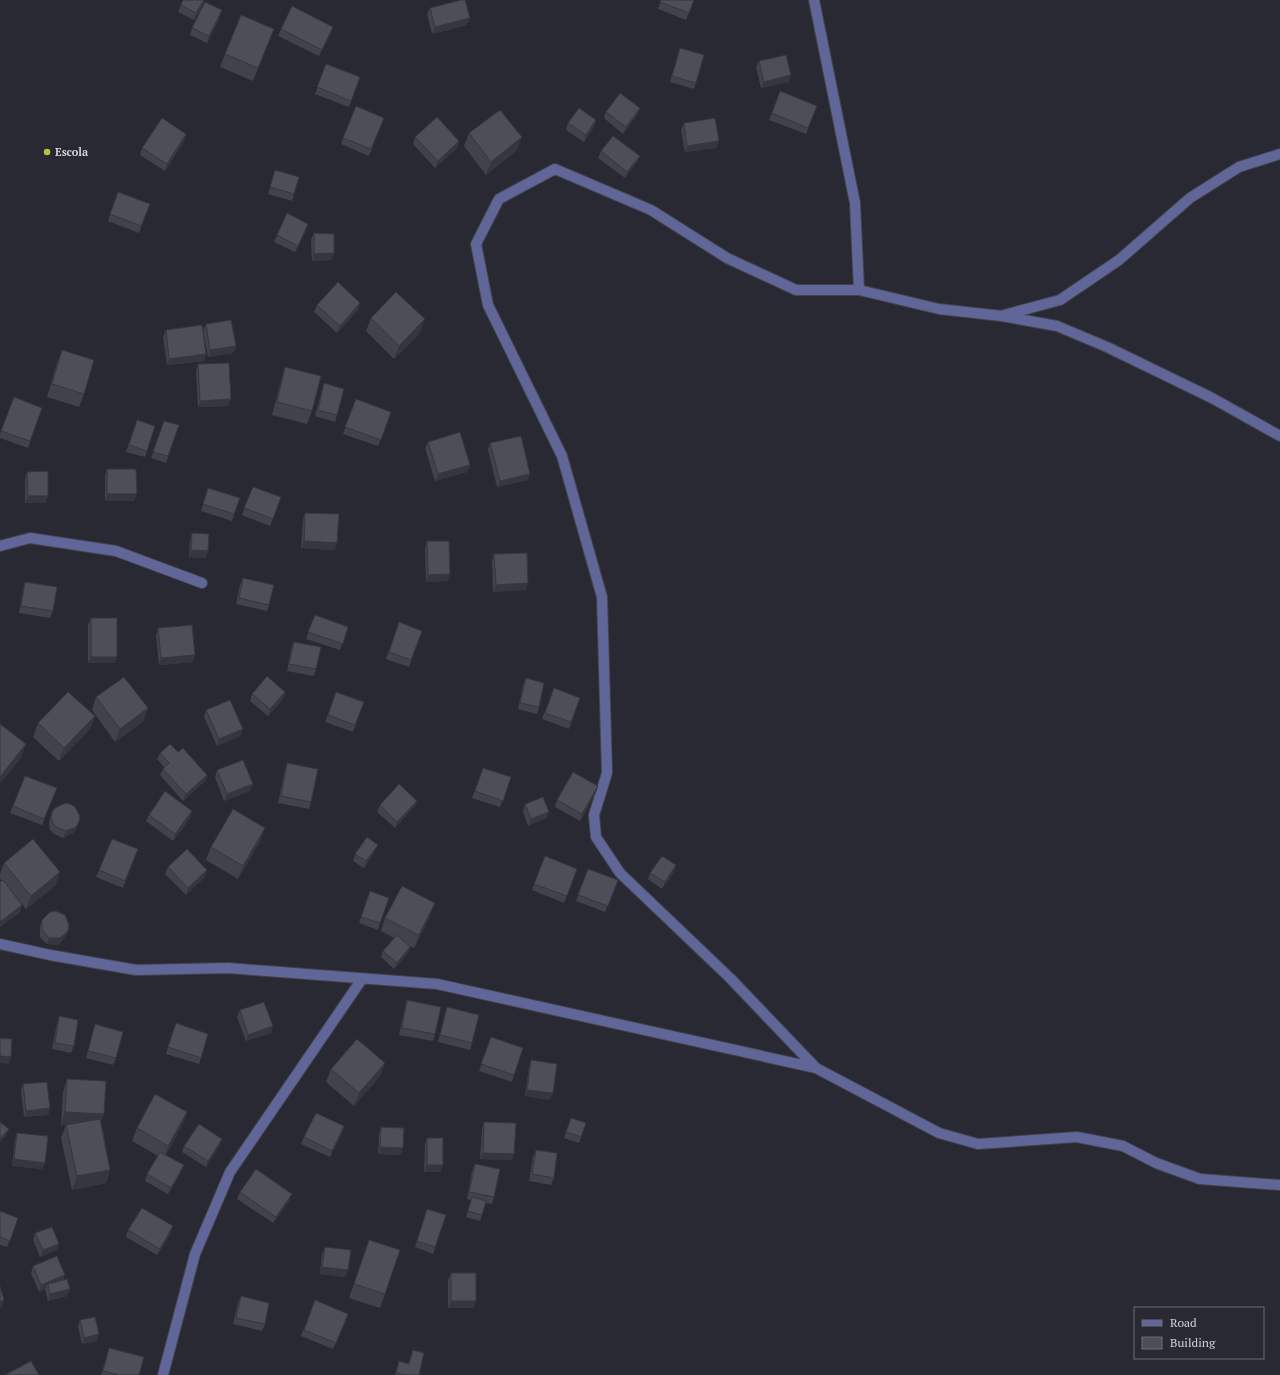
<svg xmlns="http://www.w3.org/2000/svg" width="1280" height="1375" font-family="'PT Serif',serif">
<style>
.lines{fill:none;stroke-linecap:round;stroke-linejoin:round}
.minor-casing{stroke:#43444d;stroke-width:12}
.minor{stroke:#606798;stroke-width:10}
.wall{fill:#41434c}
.shaded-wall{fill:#35373e}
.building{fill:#4c4e58;stroke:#35373e}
.poi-dot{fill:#bbc045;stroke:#282932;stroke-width:1.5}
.labels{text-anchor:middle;stroke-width:3;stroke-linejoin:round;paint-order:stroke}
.poi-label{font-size:11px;font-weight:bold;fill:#d3d4da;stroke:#282932;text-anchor:start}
</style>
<rect width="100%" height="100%" fill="#282932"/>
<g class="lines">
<defs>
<path id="minor" d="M814,0L855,203L859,290
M1004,315L1060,300L1119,260L1190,198L1239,167L1280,154
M0,546L30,538L116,551L202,583
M0,944L50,955L136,970L228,968L437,984L816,1068L939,1133L978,1144L1077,1137L1123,1146L1156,1163L1200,1179L1280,1185
M816,1068L730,978L620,873L596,837L594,815L607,773L602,597L562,456L488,305L476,244L499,199L555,169L651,210L727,258L796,290H859L939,309L1002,316L1057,326L1107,347L1212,398L1280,436
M163,1375L195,1254L230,1172L362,979"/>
</defs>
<use href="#minor" class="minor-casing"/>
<use href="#minor" class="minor"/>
</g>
<path class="wall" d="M183,0H204L203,5L194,20L178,12Z
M661,0H694L686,20L658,9Z
M430,8L467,25L432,34L427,14Z
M220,17L207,43L190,35L192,28Z
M281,29L331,33L319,56L278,36Z
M269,42L253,81L220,67L225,54Z
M680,48L696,83L694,89L670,82Z
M759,61L791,75L789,82L761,88L756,67Z
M326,64L360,77L349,107L315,94Z
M780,91L817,106L806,134L769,120Z
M356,106L384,118L369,156L341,144Z
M640,108L637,115L623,134L604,118L606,112Z
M596,120L594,127L584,142L566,130L568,123Z
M684,123L719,141L716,148L685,152L681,130Z
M469,133L517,150L486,175L464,146Z
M186,134L184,141L165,171L140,155L142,148Z
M415,137L459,141L457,148L435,168L413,144Z
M601,151L640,156L637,162L625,178L598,158Z
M275,170L294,194L292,201L268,194Z
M118,192L150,204L139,233L108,221Z
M306,231L295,252L274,242L277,235Z
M314,233L334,253L331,260L312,261L311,240Z
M360,303L358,310L337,333L314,312L317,305Z
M371,318L420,333L394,359L366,331Z
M206,324L236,346L233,353L208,357L203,330Z
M166,330L206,354L204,361L167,365L163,337Z
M62,350L84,394L79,407L47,397L57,363Z
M198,364L228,406L198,407L196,371Z
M285,367L312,411L307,424L272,415L281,381Z
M324,383L337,415L335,422L315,416L322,390Z
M14,397L42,408L28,448L0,438V434Z
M356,399L391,412L378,446L343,434Z
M164,421L179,425L166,463L151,458Z
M134,427L147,451L145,457L126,452Z
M428,442L470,465L467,472L435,481L425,448Z
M490,443L528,480L497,487L488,450Z
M107,469L134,501H105V475Z
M27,472L48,496L46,503H25V479Z
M253,487L281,497L270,526L242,515Z
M208,488L240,498L232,521L201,511Z
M305,513L335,550L301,548L303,520Z
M192,533L206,558L189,557L190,540Z
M427,541L448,581L426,582L425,548Z
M494,554L526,590L493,592L492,560Z
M243,578L269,605L267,611L236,604L240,585Z
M25,582L53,611L50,618L19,613L23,589Z
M315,615L348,627L340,650L306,639Z
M91,618L117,657L114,663H88V625Z
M399,622L422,631L409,667L386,659Z
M158,628L193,662L159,665L156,635Z
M294,642L316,669L314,676L287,671L291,649Z
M526,678L539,707L537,714L518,709L523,685Z
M554,688L580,698L569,729L542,719Z
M285,692L283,699L268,716L250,701L252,694Z
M336,692L364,702L353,732L325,722Z
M96,697L148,708L143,722L115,742L92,710Z
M206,710L243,729L240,736L217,746L204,717Z
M95,716L90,729L59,761L33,737L38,723Z
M178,752L207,775L205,781L183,801L160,775L164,767L157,759L160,753Z
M287,763L311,802L309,809L278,803L285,770Z
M483,768L511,777L500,807L472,798Z
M217,770L250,791L224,801L215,777Z
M25,776L57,788L42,825L10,813Z
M598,786L596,792L580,821L555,807L557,800Z
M417,801L414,807L395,828L377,812L380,805Z
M525,804L549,812L546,818L528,826L523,811Z
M192,811L190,818L173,841L146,821L149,815Z
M52,812L76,829L73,833L63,838L54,834L50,830L49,824L50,819Z
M260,841L238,879L206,860L211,847Z
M138,849L123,888L96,877L99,870Z
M375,851L364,868L353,861L355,854Z
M545,856L577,869L564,903L532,890Z
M4,863L56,885L26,909L17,898L22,905L20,912L0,927V882L2,881L0,878V874Z
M168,867L207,870L205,877L186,895L165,874Z
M588,869L618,880L605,912L576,901Z
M674,872L662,889L648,879L650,873Z
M370,891L380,923L378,930L359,923Z
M430,916L414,948L409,946L408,953L394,969L381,957L383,951L394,938L381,931L385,918Z
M42,920L65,937L58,945L47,944L40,937V926Z
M407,1000L435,1034L433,1041L399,1035L405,1007Z
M447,1007L472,1043L470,1050L438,1042L445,1013Z
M240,1010L273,1026L271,1033L246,1041L237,1017Z
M59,1016L74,1046L71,1053L52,1049L57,1023Z
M95,1024L116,1058L113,1065L86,1058L93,1031Z
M173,1030L201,1058L199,1064L166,1054Z
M491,1037L514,1075L512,1082L479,1071Z
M531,1060L550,1100L525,1096L529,1067Z
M385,1063L380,1076L354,1106L326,1082L331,1069Z
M67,1079L104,1114L101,1122L110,1170L106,1183L72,1190L61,1138L66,1125H61L63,1092Z
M23,1084L50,1108L48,1115L24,1117L21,1091Z
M187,1112L182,1125L166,1155L181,1172L168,1194L145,1181L147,1174L158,1156L132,1141L137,1128Z
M571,1118L581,1137L579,1143L564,1138Z
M484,1122L512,1160L480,1159L482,1129Z
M344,1126L342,1133L330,1157L301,1144L304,1137Z
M381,1127L401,1155L378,1154L379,1134Z
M17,1133L45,1163L42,1169L12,1166L15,1140Z
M427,1138L443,1165L440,1172H424L425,1144Z
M220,1145L206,1167L182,1152L184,1146Z
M536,1150L554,1178L551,1185L529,1181L533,1157Z
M475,1164L494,1197L492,1204L486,1203L480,1221L466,1217L471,1200L467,1199L472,1171Z
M240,1192L289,1201L273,1223L237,1199Z
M427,1209L446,1215L433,1254L415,1247Z
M0,1211L18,1218L7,1247L0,1245Z
M128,1230L171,1233L157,1255L126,1237Z
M35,1233L57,1250L40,1257L33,1240Z
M369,1240L385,1294L380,1308L349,1298Z
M325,1247L346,1277L320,1274L322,1254Z
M33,1266L64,1280L67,1296L48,1301L45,1289L39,1292L31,1273Z
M451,1273L474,1308H448V1280Z
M241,1296L265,1324L262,1331L233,1324L238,1303Z
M315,1300L346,1321L333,1349L301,1336Z
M80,1320L97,1341L82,1344L78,1327Z
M109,1348L139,1375H101Z
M413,1350L419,1375H395L399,1361L408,1364Z"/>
<path class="shaded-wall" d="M204,0L203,5L194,20L196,13Z
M222,10L220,17L207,43L209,36Z
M470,18L467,25L432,34L435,27Z
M333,27L331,33L319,56L322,50Z
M274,29L269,42L253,81L258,68Z
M791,75L789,82L761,88L764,82Z
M640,108L637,115L623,134L626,127Z
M596,120L594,127L584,142L586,135Z
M186,134L184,141L165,171L167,164Z
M522,137L517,150L486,175L491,162Z
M459,141L457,148L435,168L438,161Z
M719,141L716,148L685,152L687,146Z
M640,156L637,162L625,178L627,172Z
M308,224L306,231L295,252L298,246Z
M334,253L331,260L312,261L314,254Z
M360,303L358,310L337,333L340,326Z
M425,319L420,333L394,359L399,346Z
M236,346L233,353L208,357L210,350Z
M206,354L204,361L167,365L169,359Z
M231,399L228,406L198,407L200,401Z
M470,465L467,472L435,481L438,474Z
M530,474L528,480L497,487L500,481Z
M107,494H137L134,501H105Z
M28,496H48L46,503H25Z
M304,541L337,543L335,550L301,548Z
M191,550L208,551L206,558L189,557Z
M450,574L448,581L426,582L428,575Z
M528,583L526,590L493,592L496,585Z
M195,655L193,662L159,665L161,658Z
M91,657H117L114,663H88Z
M285,692L283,699L268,716L270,709Z
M148,708L143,722L115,742L120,729Z
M95,716L90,729L59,761L64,748Z
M243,729L240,736L217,746L219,739Z
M26,744L21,758L0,784V777Z
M207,775L205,781L183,801L186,794Z
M253,784L250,791L224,801L227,794Z
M598,786L596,792L580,821L582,814Z
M417,801L414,807L395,828L397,822Z
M192,811L190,818L173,841L175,834Z
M549,812L546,818L528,826L531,819Z
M79,822L76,829L73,833L63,838L66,831Z
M265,828L260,841L238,879L243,866Z
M378,845L375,851L364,868L366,861Z
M676,865L674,872L662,889L665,882Z
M207,870L205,877L186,895L188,888Z
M60,872L56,885L26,909L31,896Z
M435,903L430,916L414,948L419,935Z
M22,905L20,912L0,927V922Z
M68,931L65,937L58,945L47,944L49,938Z
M410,947L408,953L394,969L397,963Z
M273,1026L271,1033L246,1041L248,1035Z
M0,1056L11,1057L9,1064L0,1063Z
M385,1063L380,1076L354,1106L359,1093Z
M527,1090L553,1093L550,1100L525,1096Z
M50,1108L48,1115L24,1117L26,1111Z
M65,1112L104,1114L99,1127L61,1125Z
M187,1112L182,1125L164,1159L168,1146Z
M344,1126L342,1133L330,1157L332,1151Z
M9,1129L6,1136L0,1143V1139Z
M222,1139L220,1145L206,1167L208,1161Z
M380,1147L403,1148L401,1155L378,1154Z
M483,1153L514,1154L512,1160L480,1159Z
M14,1159L45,1163L42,1169L12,1166Z
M184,1165L181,1172L168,1194L171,1188Z
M427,1165H443L440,1172H424Z
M110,1170L106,1183L72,1190L77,1176Z
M292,1194L289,1201L273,1223L276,1217Z
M173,1226L171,1233L157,1255L160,1249Z
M59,1244L57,1250L40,1257L43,1250Z
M322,1267L348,1270L346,1277L320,1274Z
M65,1275L63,1282L48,1284L45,1289L39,1292L41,1285Z
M70,1289L67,1296L48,1301L50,1294Z
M4,1300L2,1307L0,1308V1302Z
M451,1301H476L474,1308H448Z
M99,1334L97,1341L82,1344L84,1338Z"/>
<path class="building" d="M183,0H204L196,13L181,5Z
M461,0H465L470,18L435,27L430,8Z
M661,0H694L689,13L660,2Z
M205,2L222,10L209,36L192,28Z
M292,6L333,27L322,50L281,29Z
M241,15L274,29L258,68L225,54Z
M680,48L704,55L696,83L672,76Z
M786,55L791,75L764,82L759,61Z
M326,64L360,77L351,101L317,87Z
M780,91L817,106L808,128L772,113Z
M620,93L640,108L626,127L606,112Z
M356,106L384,118L371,149L343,138Z
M579,108L596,120L586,135L568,123Z
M500,110L522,137L491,162L469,133Z
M437,117L459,141L438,161L415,137Z
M162,118L186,134L167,164L142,148Z
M715,118L719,141L687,146L684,123Z
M613,136L640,156L627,172L601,151Z
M275,170L299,177L294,194L270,187Z
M118,192L150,204L141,226L110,214Z
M287,213L308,224L298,246L277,235Z
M314,233L334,234V253L314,254Z
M338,282L360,303L340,326L317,305Z
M396,292L425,319L399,346L371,318Z
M231,320L236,346L210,350L206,324Z
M202,325L206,354L169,359L166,330Z
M62,350L94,360L84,394L52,384Z
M229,363L231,399L200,401L198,364Z
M285,367L321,376L312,411L277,402Z
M324,383L344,389L337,415L318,410Z
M14,397L42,408L30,441L1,431Z
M356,399L391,412L381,440L345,427Z
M137,420L155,426L147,451L129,445Z
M164,421L179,425L168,456L153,452Z
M460,432L470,465L438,474L428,442Z
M521,436L530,474L500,481L490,443Z
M107,469H136L137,494H107Z
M48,471V496H28L27,472Z
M253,487L281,497L273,519L244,508Z
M208,488L240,498L234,514L203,504Z
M305,513L339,514L337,543L304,541Z
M192,533L209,534L208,551L191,550Z
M427,541H449L450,574L428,575Z
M527,553L528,583L496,585L494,554Z
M243,578L274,585L269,605L239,598Z
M25,582L57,587L53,611L21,606Z
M315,615L348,627L343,644L308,632Z
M91,618H117V657H91Z
M399,622L422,631L411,660L389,652Z
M192,625L195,655L161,658L158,628Z
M294,642L321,647L316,669L289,664Z
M267,676L285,692L270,709L252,694Z
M124,677L148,708L120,729L96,697Z
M526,678L544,683L539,707L520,703Z
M554,688L580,698L571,722L545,713Z
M68,692L95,716L64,748L38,723Z
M336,692L364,702L355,725L328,715Z
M230,700L243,729L219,739L206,710Z
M0,724L26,744L0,777Z
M170,744L178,752L183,748L207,775L186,794L163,769L169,763L160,753Z
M243,760L253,784L227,794L217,770Z
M287,763L318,769L311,802L281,796Z
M483,768L511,777L503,801L475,791Z
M573,772L598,786L582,814L557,800Z
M25,776L57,788L44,819L13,806Z
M399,784L417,801L397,822L380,805Z
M165,791L192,811L175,834L149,815Z
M543,797L549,812L531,819L525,804Z
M65,803L70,804L75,807L80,816L79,822L76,827L66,831L56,827L53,823L51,818L52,812L55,808Z
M233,809L265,828L243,866L211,847Z
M367,837L378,845L366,861L355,854Z
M33,839L60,872L31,896L4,863Z
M112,839L138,849L125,881L99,870Z
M187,849L207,870L188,888L168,867Z
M545,856L577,869L567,896L534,884Z
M662,856L676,865L665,882L650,873Z
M588,869L618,880L608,906L578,895Z
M3,880L22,905L0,922V882Z
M402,886L435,903L419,935L385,918Z
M370,891L389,898L380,923L361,917Z
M56,911L65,915L69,925L68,931L60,938H49L42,930V920L50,912Z
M397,935L410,947L397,963L383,951Z
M407,1000L441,1007L435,1034L402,1028Z
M264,1002L273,1026L248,1035L240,1010Z
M447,1007L479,1015L472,1043L440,1035Z
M59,1016L78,1020L74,1046L55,1043Z
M176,1023L208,1034L201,1058L168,1047Z
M95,1024L123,1032L116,1058L88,1051Z
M491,1037L523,1048L514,1075L481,1064Z
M0,1038L12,1039L11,1057L0,1056Z
M357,1039L385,1063L359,1093L331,1069Z
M531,1060L557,1064L553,1093L527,1090Z
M67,1079L106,1081L104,1114L65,1112Z
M47,1082L50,1108L26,1111L23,1084Z
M155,1094L187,1112L168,1146L137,1128Z
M316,1113L344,1126L332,1151L304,1137Z
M571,1118L586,1123L581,1137L566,1132Z
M100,1119L110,1170L77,1176L66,1125Z
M0,1122L9,1129L0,1139Z
M484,1122L516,1123L514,1154L483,1153Z
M199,1124L222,1139L208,1161L184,1146Z
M381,1127L404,1128L403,1148L380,1147Z
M17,1133L48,1136L45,1163L14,1159Z
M427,1138H443V1165H427Z
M536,1150L557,1153L554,1178L532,1174Z
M160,1152L184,1165L171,1188L147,1174Z
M475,1164L500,1169L494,1197L469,1192Z
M256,1169L292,1194L276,1217L240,1192Z
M472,1197L486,1201L482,1215L468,1211Z
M142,1208L173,1226L160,1249L128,1230Z
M427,1209L446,1215L435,1247L417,1241Z
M0,1211L18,1218L10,1241L0,1237Z
M52,1227L59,1244L43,1250L35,1233Z
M369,1240L400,1250L385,1294L354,1284Z
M325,1247L351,1250L348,1270L322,1267Z
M57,1256L65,1275L41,1285L33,1266Z
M451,1273H476V1301H451Z
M67,1279L70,1289L50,1294L48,1284Z
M0,1286L4,1300L0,1302Z
M241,1296L269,1303L265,1324L236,1318Z
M315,1300L348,1314L336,1343L304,1330Z
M95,1317L99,1334L84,1338L80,1320Z
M109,1348L144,1357L139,1375H119L103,1371Z
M413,1350L424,1353L419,1375H405L396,1373L399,1361L409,1364Z
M31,1361L39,1375H5Z"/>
<circle class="poi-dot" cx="47" cy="152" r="4"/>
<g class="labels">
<g class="poi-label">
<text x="55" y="156">Escola</text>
</g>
</g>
<rect x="1134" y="1307" width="130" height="52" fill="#282932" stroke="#6c6d75"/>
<rect x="1142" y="1320" width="20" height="6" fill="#606798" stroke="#6c6d75"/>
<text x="1170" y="1327" font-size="12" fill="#d3d4da">Road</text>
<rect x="1142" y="1337" width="20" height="12" fill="#4c4e58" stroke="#6c6d75"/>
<text x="1170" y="1347" font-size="12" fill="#d3d4da">Building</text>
</svg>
